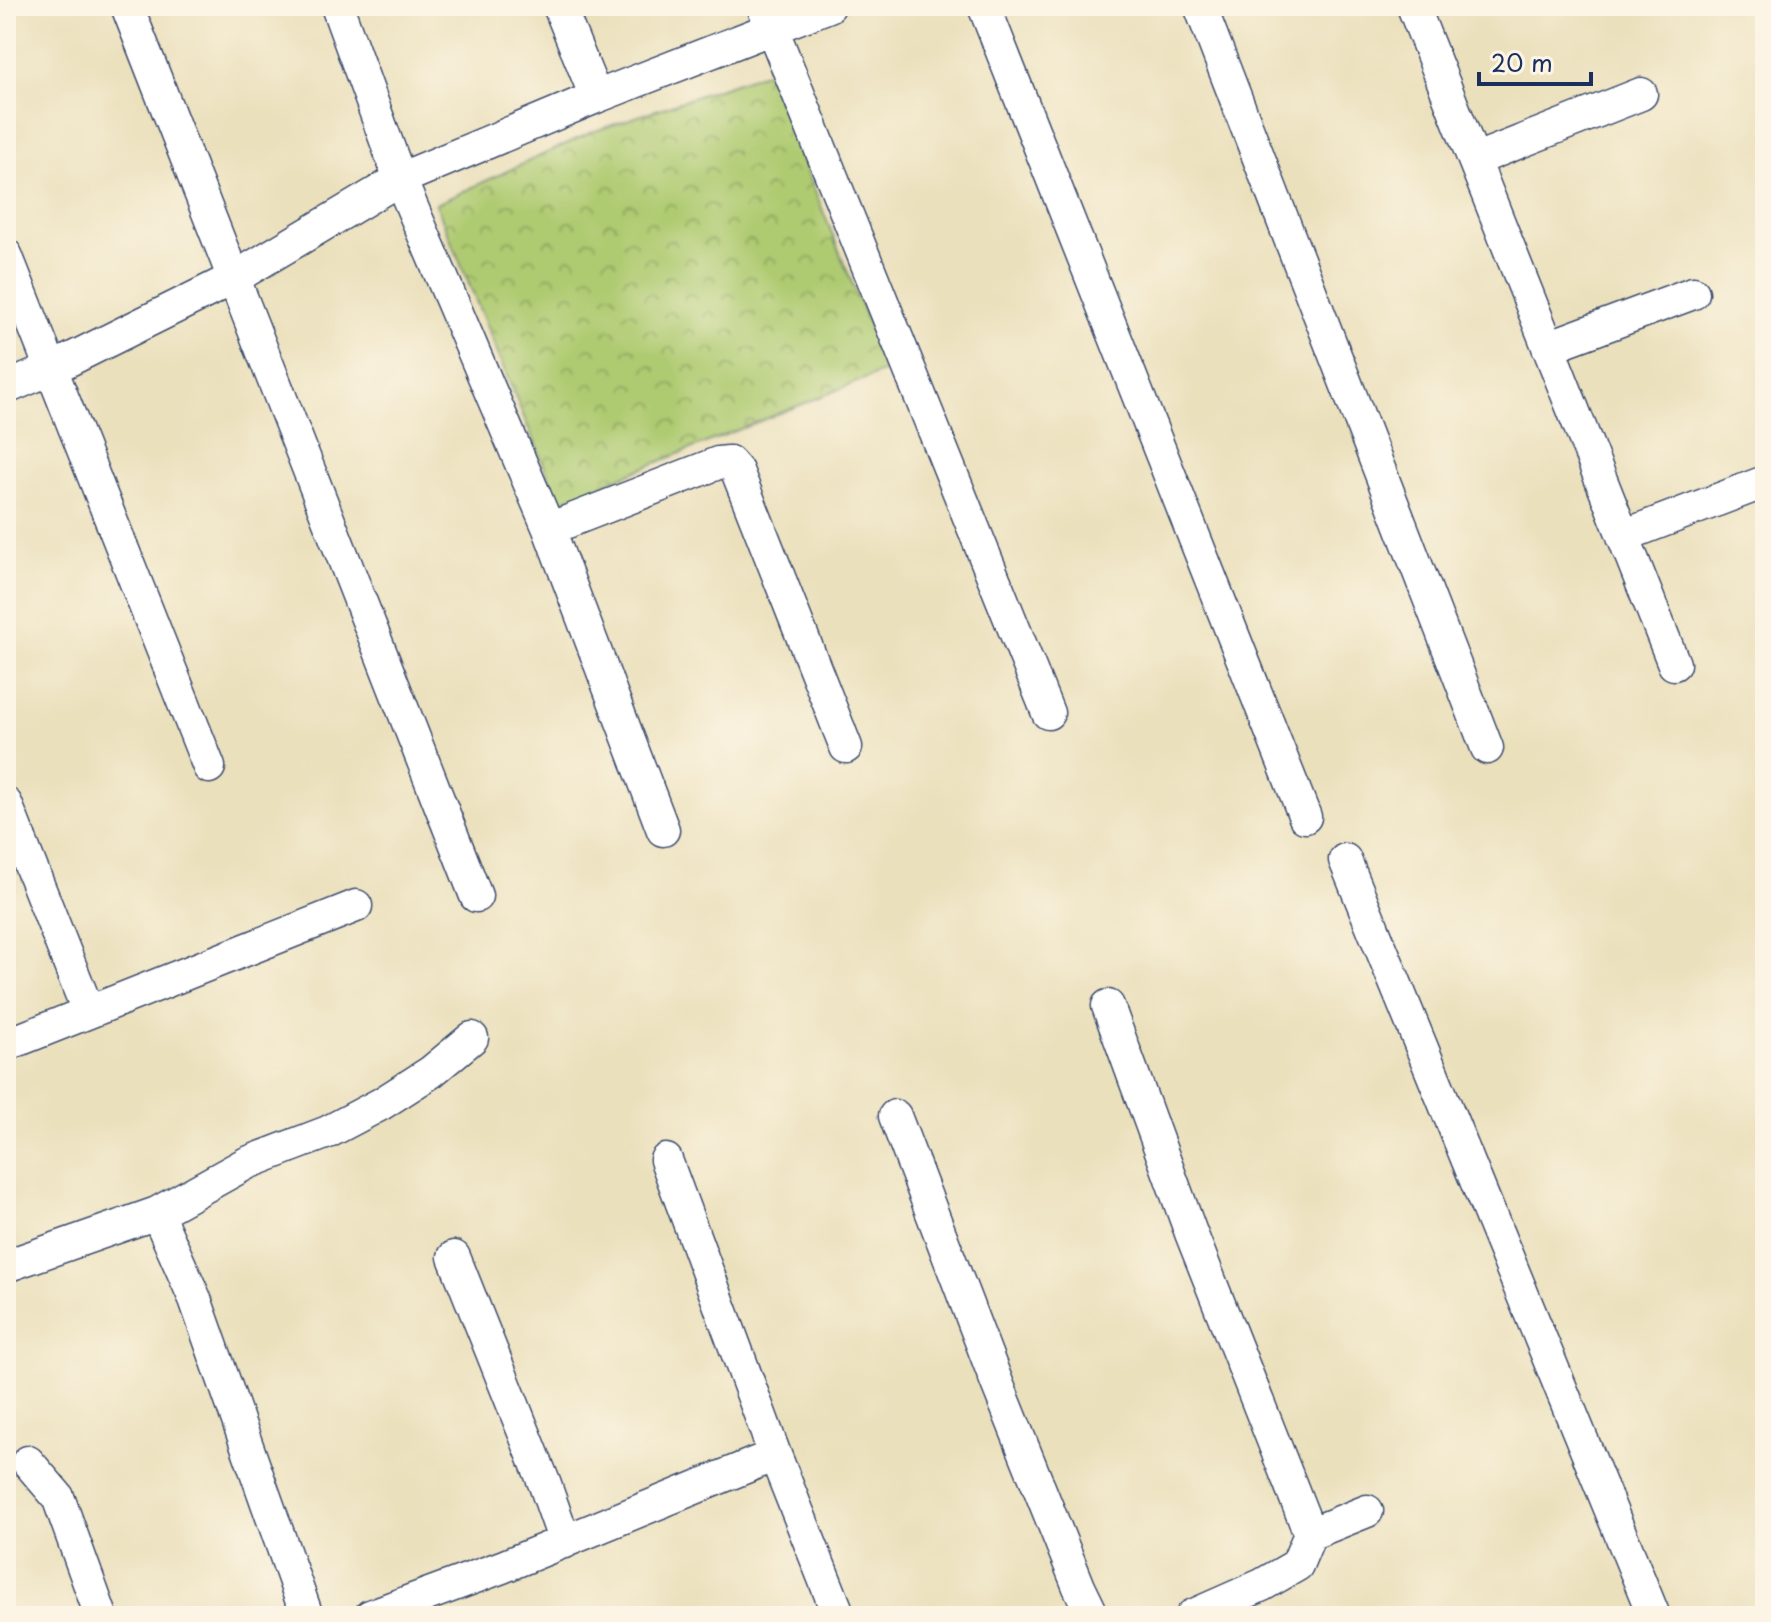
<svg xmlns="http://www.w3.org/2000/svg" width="1771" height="1622" font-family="'Playpen Sans',sans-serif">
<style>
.park{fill:url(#park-crowns);stroke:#657d68;stroke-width:2}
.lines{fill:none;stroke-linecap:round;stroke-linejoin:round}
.minor-casing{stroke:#3a4a6c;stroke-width:35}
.minor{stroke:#fff;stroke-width:32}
</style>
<defs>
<pattern id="park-crowns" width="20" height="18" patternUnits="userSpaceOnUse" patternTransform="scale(2)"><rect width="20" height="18" fill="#afcb71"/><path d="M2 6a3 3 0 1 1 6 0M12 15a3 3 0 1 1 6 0" fill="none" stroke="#8ea560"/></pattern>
</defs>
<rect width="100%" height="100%" fill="#fcf5e5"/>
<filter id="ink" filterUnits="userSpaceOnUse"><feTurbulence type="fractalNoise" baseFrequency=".0125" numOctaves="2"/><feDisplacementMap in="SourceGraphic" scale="16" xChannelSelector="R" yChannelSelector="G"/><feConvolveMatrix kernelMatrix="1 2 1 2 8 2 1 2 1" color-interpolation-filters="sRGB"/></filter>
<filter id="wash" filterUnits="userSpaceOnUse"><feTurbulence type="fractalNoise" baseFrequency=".006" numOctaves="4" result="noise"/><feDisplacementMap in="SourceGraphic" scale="32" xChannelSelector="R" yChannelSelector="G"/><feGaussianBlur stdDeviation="1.8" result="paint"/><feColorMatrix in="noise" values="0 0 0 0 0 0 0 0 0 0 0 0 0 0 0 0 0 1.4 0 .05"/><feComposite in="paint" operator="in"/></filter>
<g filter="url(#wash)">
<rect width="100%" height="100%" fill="#ebe0bc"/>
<path class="park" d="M767,72L887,370L559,502L436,204L592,132Z"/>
</g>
<g filter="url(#ink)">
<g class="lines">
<defs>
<path id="minor" d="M127,6L476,896
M337,6L400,179L549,529L663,830
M559,6L596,97
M763,6L1048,713
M984,6L1305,817
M1200,6L1487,748
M1413,6L1674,664
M1474,160L1641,94
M6,255L209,767
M1548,347L1693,293
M6,388L51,369L234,278L400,179L596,97L829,6
M549,529L718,463L729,462L737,471L846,747
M1623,536L1762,483
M6,804L88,1011
M1345,860L1654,1616
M1108,1006L1191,1233L1310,1534L1297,1565L1262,1585L1192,1616
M6,1045L356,906
M895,1116L997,1383L1079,1587L1093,1616
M666,1160L775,1455L839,1616
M157,1213L195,1299L307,1616
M454,1257L545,1485L565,1542
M6,1266L157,1213L247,1163L328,1132L381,1104L431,1072L472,1038
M28,1462L58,1497L101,1616
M1310,1534L1367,1511
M370,1616L502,1567L775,1455"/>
</defs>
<use href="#minor" class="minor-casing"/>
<use href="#minor" class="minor"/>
</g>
</g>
<rect width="1771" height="1622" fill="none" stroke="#fcf5e5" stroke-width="32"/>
<path d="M1479 72v12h112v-12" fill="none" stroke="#1b2f5e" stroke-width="4"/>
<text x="1491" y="72" font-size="24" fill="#1b2f5e" stroke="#fcf5e5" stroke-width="6" paint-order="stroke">20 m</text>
</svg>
